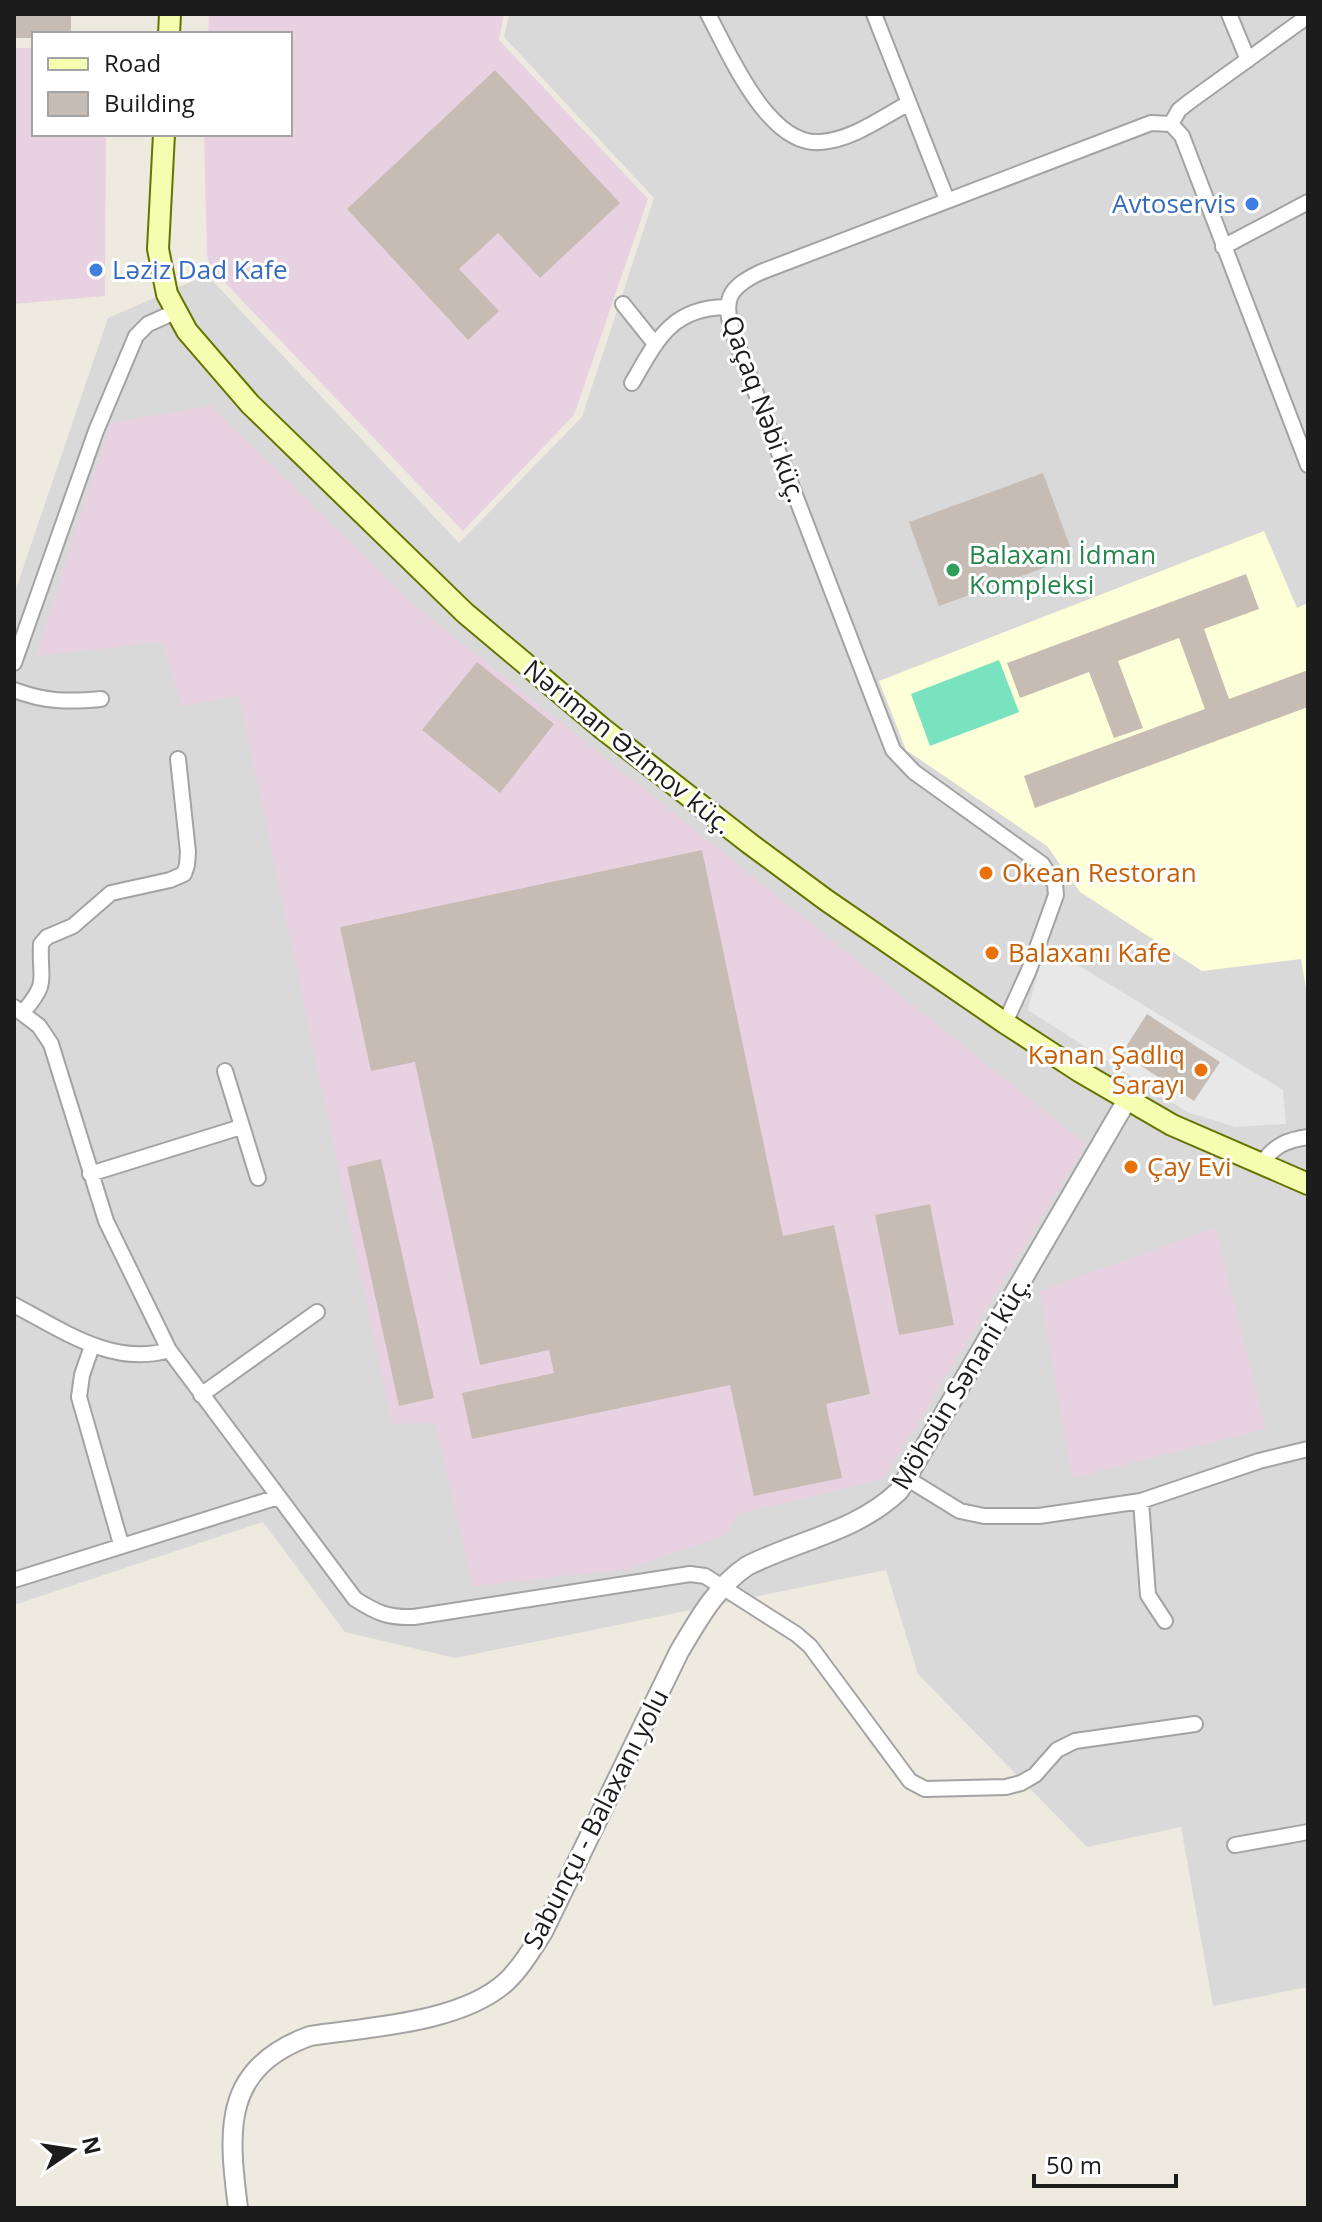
<svg xmlns="http://www.w3.org/2000/svg" width="1322" height="2222" font-family="'Open Sans',sans-serif">
<style>
.residential{fill:#dad9d9}
.industrial{fill:#e8d2e2}
.education{fill:#fdffd8}
.pitch{fill:#79e2be}
.parking{fill:#e8e8e8}
.building{fill:#c6bcb4}
.lines{fill:none;stroke-linecap:round;stroke-linejoin:round}
.minor-casing{stroke:#a3a3a3;stroke-width:18}
.tertiary-casing{stroke:#a3a3a3;stroke-width:22}
.secondary-casing{stroke:#637500;stroke-width:24}
.minor{stroke:#fff;stroke-width:14}
.tertiary{stroke:#fff;stroke-width:18}
.secondary{stroke:#f5fdb0;stroke-width:20}
.shop-dot{fill:#3f7fe0;stroke:#fff;stroke-width:3}
.leisure-dot{fill:#2e9e5b;stroke:#fff;stroke-width:3}
.food-dot{fill:#e8710a;stroke:#fff;stroke-width:3}
.labels{text-anchor:middle;stroke-width:6;stroke-linejoin:round;paint-order:stroke}
.shop-label{font-size:26px;fill:#366cbe;stroke:#fff;text-anchor:end}
.street-label{font-size:26px;fill:#1c1c1c;stroke:#fff}
.leisure-label{font-size:26px;fill:#27864d;stroke:#fff;text-anchor:start}
.food-label{font-size:26px;fill:#c56008;stroke:#fff;text-anchor:start}
</style>
<rect width="100%" height="100%" fill="#eeeae0"/>
<path class="residential" d="M509,14H1308V1987L1213,2006L1181,1827L1087,1847L918,1674L886,1570L455,1658L345,1632L263,1522L14,1605V595L108,318L207,275L459,543L582,417L654,198L504,37Z"/>
<path class="industrial" d="M209,14H504L499,40L648,199L574,415L463,531L211,268L207,256L204,134H290V34H208Z
M14,48H34V134H106L105,296L14,304Z
M211,406L412,603L1086,1144L884,1479L738,1514L725,1535L629,1569L473,1586L435,1423L392,1424L239,695L182,706L162,642L36,656L110,423Z
M1215,1228L1266,1429L1072,1478L1040,1291Z"/>
<path class="education" d="M1264,531L1297,608L1308,603V1000L1301,959L1202,971L1080,892L1047,846L906,750L879,681Z"/>
<path class="pitch" d="M999,660L1019,712L930,746L911,694Z"/>
<path class="parking" d="M1045,945L1283,1090L1286,1124L1235,1127L1187,1112L1028,1010Z"/>
<path class="building" d="M14,14H71V34H34V38H14Z
M495,70L620,203L540,278L498,233L459,269L499,311L468,340L347,209Z
M1043,473L1074,557L939,606L909,522Z
M1246,574L1259,609L1204,629L1229,699L1308,670V707L1035,808L1024,776L1205,709L1179,638L1118,661L1143,728L1114,738L1089,672L1020,698L1007,663Z
M477,662L554,724L500,793L422,730Z
M702,850L783,1236L834,1225L870,1394L826,1404L842,1478L754,1496L730,1385L472,1439L462,1393L554,1373L549,1350L480,1365L415,1062L371,1071L340,927Z
M1147,1014L1220,1062L1194,1101L1122,1053Z
M381,1159L434,1398L399,1406L347,1167Z
M930,1204L954,1325L899,1335L875,1215Z"/>
<g class="lines">
<defs>
<path id="minor" d="M708,14C729,53 768,146 820,142C852,140 881,118 909,103L947,200
M874,14L909,103
M1229,14L1248,60
M1171,124L1182,136L1308,465
M1171,124L1179,110L1189,102L1308,16
M1223,247L1308,202
M623,304L655,344
M632,383C657,340 671,308 726,307
M14,663L96,431L136,336L148,324L175,312
M14,690C45,702 69,702 101,699
M14,1007L39,1026L51,1044L106,1221L169,1350L355,1599C377,1613 388,1618 414,1617L690,1574L705,1576L796,1634L810,1646L910,1781L925,1789L1006,1787L1021,1783L1035,1775L1057,1750L1075,1741L1195,1724
M23,1012C50,981 39,981 41,944L47,937L73,926L111,893L170,880L184,874L187,865L188,852L178,759
M1005,1023L1029,970L1056,895L1055,884L1042,864L914,772L893,750L734,336C722,301 727,288 761,272L1151,123L1171,124
M225,1071L258,1178
M1262,1163C1275,1145 1287,1140 1308,1137
M90,1174L241,1127
M14,1305C62,1330 113,1367 169,1350
M92,1346L82,1375L79,1397L121,1544
M201,1395L317,1312
M908,1479L960,1511L984,1516H1039L1141,1501L1259,1461L1308,1449
M1141,1501L1148,1595L1165,1621
M14,1580L278,1497
M1235,1845L1308,1832"/>
<path id="tertiary" d="M238,2208C228,2130 222,2068 310,2036C369,2027 461,2023 506,1982C521,1968 532,1949 543,1932L679,1652C698,1620 716,1587 747,1566C798,1540 856,1532 899,1491L1127,1100"/>
<path id="secondary" d="M169,34L170,14
M164,134L158,249L167,294L187,331L250,404L465,613L603,729L749,843L826,900L1005,1023L1079,1071L1172,1125L1308,1184"/>
</defs>
<use href="#minor" class="minor-casing"/>
<use href="#tertiary" class="tertiary-casing"/>
<use href="#secondary" class="secondary-casing"/>
<use href="#minor" class="minor"/>
<use href="#tertiary" class="tertiary"/>
<use href="#secondary" class="secondary"/>
</g>
<g class="shop-dot">
<circle cx="1252" cy="204" r="8"/>
<circle cx="96" cy="270" r="8"/>
</g>
<circle class="leisure-dot" cx="953" cy="570" r="8"/>
<g class="food-dot">
<circle cx="986" cy="873" r="8"/>
<circle cx="992" cy="953" r="8"/>
<circle cx="1201" cy="1070" r="8"/>
<circle cx="1131" cy="1167" r="8"/>
</g>
<g class="labels">
<g class="shop-label">
<text x="1236" y="213">Avtoservis</text>
<text x="112" y="279" text-anchor="start">Ləziz Dad Kafe</text>
</g>
<g class="street-label">
<text transform="translate(764 409) rotate(70)" y="9">Qaçaq Nəbi küç.</text>
<text transform="translate(628 747) rotate(39)" y="9">Nəriman Əzimov küç.</text>
<text transform="translate(961 1383) rotate(-59)" y="9">Möhsün Sənani küç.</text>
<text transform="translate(596 1819) rotate(-63)" y="9">Sabunçu - Balaxanı yolu</text>
</g>
<g class="leisure-label">
<text x="969" y="564">Balaxanı İdman<tspan x="969" dy="30">Kompleksi</tspan></text>
</g>
<g class="food-label">
<text x="1002" y="882">Okean Restoran</text>
<text x="1008" y="962">Balaxanı Kafe</text>
<text x="1185" y="1064" text-anchor="end">Kənan Şadlıq<tspan x="1185" dy="30">Sarayı</tspan></text>
<text x="1147" y="1176">Çay Evi</text>
</g>
</g>
<rect width="1322" height="2222" fill="none" stroke="#1c1c1c" stroke-width="32"/>
<rect x="32" y="32" width="260" height="104" fill="#ffffff" stroke="#a4a4a4" stroke-width="2"/>
<rect x="48" y="58" width="40" height="12" fill="#f5fdb0" stroke="#a4a4a4" stroke-width="2"/>
<text x="104" y="72" font-size="24" fill="#1c1c1c">Road</text>
<rect x="48" y="92" width="40" height="24" fill="#c6bcb4" stroke="#a4a4a4" stroke-width="2"/>
<text x="104" y="112" font-size="24" fill="#1c1c1c">Building</text>
<g transform="translate(72 2150) rotate(77)" stroke="#ffffff" stroke-width="6" paint-order="stroke">
<path d="M0-6L14 30L0 20L-14 30Z" fill="#1c1c1c"/>
<text y="-12" font-size="22" font-weight="bold" text-anchor="middle" fill="#1c1c1c">N</text>
</g>
<path d="M1034 2174v12h142v-12" fill="none" stroke="#1c1c1c" stroke-width="4"/>
<text x="1046" y="2174" font-size="24" fill="#1c1c1c" stroke="#ffffff" stroke-width="6" paint-order="stroke">50 m</text>
</svg>
